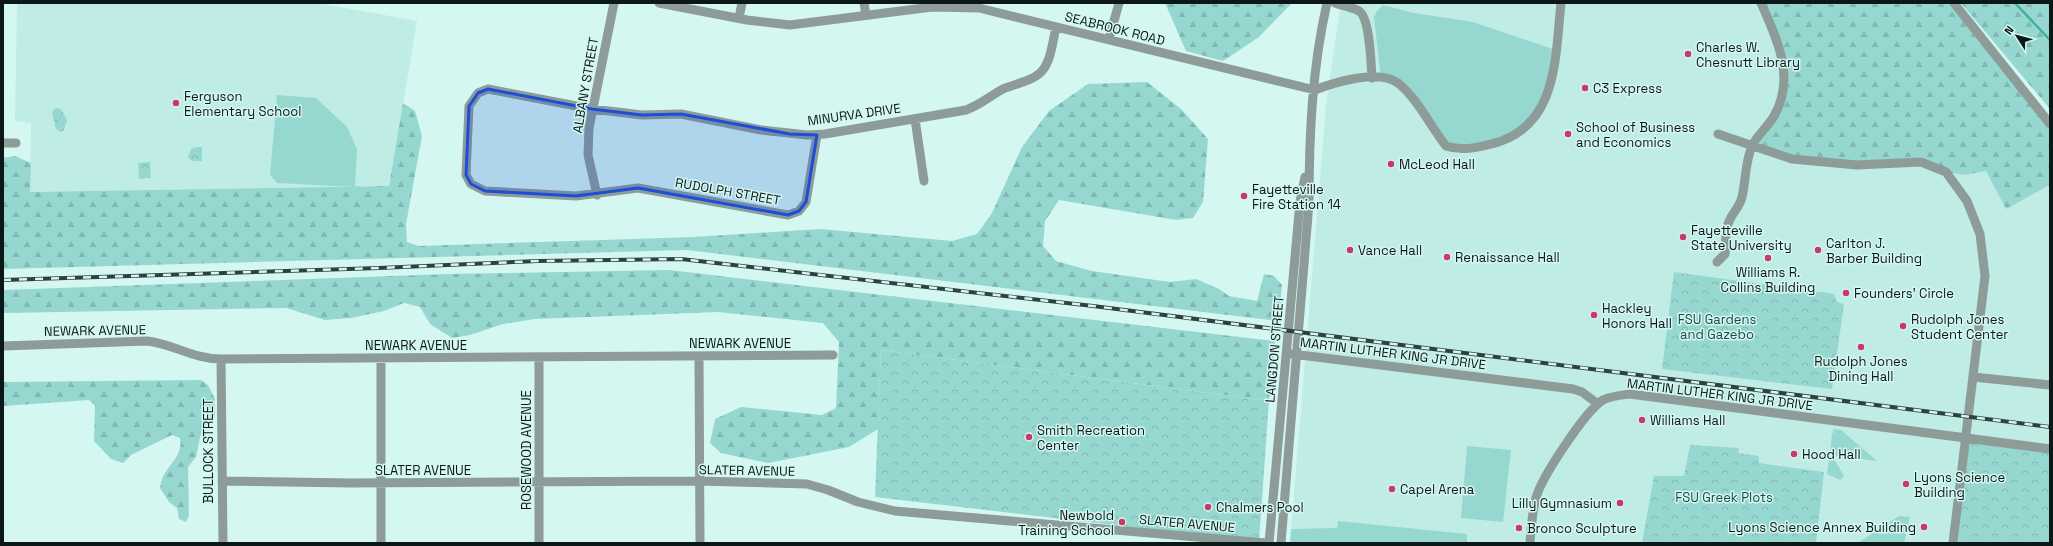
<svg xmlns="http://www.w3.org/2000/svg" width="2053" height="546" font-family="'Space Grotesk',sans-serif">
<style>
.built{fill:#c0ece6}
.grass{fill:#96d8d0}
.forest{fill:url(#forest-firs)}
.park{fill:url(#park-crowns)}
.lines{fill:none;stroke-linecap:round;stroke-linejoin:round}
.stream{stroke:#43afa4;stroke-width:2.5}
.minor{stroke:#8d9b99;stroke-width:9}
.rail-casing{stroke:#30403e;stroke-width:4}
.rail{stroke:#d4f7f2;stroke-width:2.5;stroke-dasharray:8;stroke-linecap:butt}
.marked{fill:#1d4ed8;fill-opacity:0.2;stroke:#1d4ed8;stroke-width:3;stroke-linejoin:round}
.poi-dot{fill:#c73a67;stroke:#d4f7f2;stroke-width:1.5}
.labels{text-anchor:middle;stroke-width:3;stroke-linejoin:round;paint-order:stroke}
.street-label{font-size:13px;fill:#0c1817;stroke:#d4f7f2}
.poi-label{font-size:13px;fill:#0c1817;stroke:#d4f7f2;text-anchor:start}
.park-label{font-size:13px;fill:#1b4a45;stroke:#d4f7f2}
</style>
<defs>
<pattern id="forest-firs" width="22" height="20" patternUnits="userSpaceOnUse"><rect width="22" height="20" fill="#96d8d0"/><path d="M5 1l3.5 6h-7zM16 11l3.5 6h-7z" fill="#80b9b2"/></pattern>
<pattern id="park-crowns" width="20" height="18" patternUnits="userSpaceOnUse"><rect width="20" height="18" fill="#96d8d0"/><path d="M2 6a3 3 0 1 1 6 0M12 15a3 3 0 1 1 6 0" fill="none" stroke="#80b9b2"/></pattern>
</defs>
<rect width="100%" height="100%" fill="#d4f7f2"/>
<path class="built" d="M17,3H318L417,21L389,186L30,192L31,123L15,121Z
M1341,3H1956L2050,115V543H1290L1326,105Z"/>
<path class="grass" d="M1383,5L1414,13L1473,22L1556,50L1542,108L1501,142L1446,146L1405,89L1381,79L1374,17L1377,11Z
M277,95L316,98L347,127L357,149L355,187L277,183L270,175Z
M1833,429L1841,430L1877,461L1830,455L1832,433L1835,432L1833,431Z
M1467,446L1511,450L1503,522L1461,518Z
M1829,459H1834L1844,476L1840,480L1827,474Z
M1899,516L1910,517L1904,543H1858Z
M1338,521L1467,534V542L1481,543H1290L1291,529L1337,528Z"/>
<path class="forest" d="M1165,3H1292L1259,37L1223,61L1186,51Z
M1761,3H1953L2050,123V185L2006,209L1986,171L1965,175L1946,172L1921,162L1810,161L1753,144L1774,117L1784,67Z
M1961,3H2050V109Z
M1147,82L1181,109L1208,139L1203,202L1193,218L1176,220L1059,200L1045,221L1043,246L1056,261L1092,271L1170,282L1196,279L1219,289L1229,296L1257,301L1264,274L1274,276L1282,285L1279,321L687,250L3,269V158L15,156L31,163L30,192L389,186L403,103L415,111L422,136L406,224L407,242L419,246L694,237L820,229L952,241L977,234L992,213L1022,147L1049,111L1088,84Z
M669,270L1275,341L1269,401L881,350L878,429L849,447L768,463L721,453L710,443L715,419L741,407L822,415L836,408L839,342L823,323L718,312L535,319L503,324L470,335L452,338L430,324L420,307L404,303L384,311L351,318L325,320L286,308L3,313V290L448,274Z
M201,380L208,385L215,399V416L201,433L196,457L188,467L189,515L186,522L179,519L177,508L169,502L160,488C161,483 162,477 165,473C173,461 183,453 180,438L172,435L131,455L123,463L111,459L94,441L95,405L89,400L3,406V382Z"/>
<path class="park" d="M55,108L61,109L67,120L64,130L61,132L56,129L52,113Z
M197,147H202V161H193L188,158L191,149Z
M150,162L151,178L139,179L138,163Z
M1674,272L1834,294L1837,302L1844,304L1832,389L1662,369Z
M881,350L1269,401L1259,542L875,497Z
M1968,441L2050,451V543H1958Z
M1690,445L1739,448L1738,453L1759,456V463L1824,472L1816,543H1642L1654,476H1684Z"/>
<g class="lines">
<path class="stream" d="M2015,3L2050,40"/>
<path class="minor" d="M659,3L747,20L790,25L932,7L979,8L1315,90C1335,82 1378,69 1398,83C1417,98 1431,127 1446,146C1461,151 1476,148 1491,144C1558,128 1555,59 1561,3
M864,3L866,15
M1335,3C1343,6 1352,7 1359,11C1370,18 1371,64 1372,78
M1954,3L2050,124
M739,18L742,3
M1109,39L1119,3
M915,119L924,181
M1718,134L1792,159L1857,165L1921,162L1946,172L1967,201L1980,234L1985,276L1953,543
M817,135L806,202L799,211L788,215L638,188L576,196L485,191L471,184L466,175L469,106L478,93L488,89L592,109L642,115L681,114L761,130L807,135L825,134L966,110C980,105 990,96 1003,89C1015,84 1033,81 1042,71C1051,61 1053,40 1056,27
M3,143H16
M597,195L588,155L589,128L614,3
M1717,262L1725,254C1726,245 1725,233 1728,224C1731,214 1740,207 1742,197C1746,180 1745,162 1752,146C1757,135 1768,127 1774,116C1796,78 1777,39 1761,3
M3,346L147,341C174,344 193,359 221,359L833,355
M1292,354L1573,389L1582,392L1598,404
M699,356L700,543
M539,357V543
M381,358V543
M221,359L223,543
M1973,377L2050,385
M222,481L351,483L699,481L807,484L828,490L858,502L895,511L1266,543
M1269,543L1300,202L1305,177
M1281,543L1309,203C1309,137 1312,68 1327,3
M1530,543C1531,528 1532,512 1536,498C1541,478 1586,410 1603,400C1611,396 1621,395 1630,394L2050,449"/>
<defs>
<path id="rail" d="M3,280L379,268L538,261L681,259L1093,306L2050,427"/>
</defs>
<use href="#rail" class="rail-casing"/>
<use href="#rail" class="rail"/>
</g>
<path class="marked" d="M488,89L592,109L642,115L681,114L790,134L817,135L806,202L799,211L788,215L638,188L576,196L485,191L471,184L466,175L469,106L478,93Z"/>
<g class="poi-dot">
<circle cx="1688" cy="54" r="4"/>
<circle cx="1585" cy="88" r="4"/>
<circle cx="176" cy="103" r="4"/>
<circle cx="1568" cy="134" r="4"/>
<circle cx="1391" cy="164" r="4"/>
<circle cx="1244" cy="196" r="4"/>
<circle cx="1683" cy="237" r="4"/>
<circle cx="1350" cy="250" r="4"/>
<circle cx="1818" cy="250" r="4"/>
<circle cx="1447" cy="257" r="4"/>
<circle cx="1768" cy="258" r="4"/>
<circle cx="1846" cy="293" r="4"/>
<circle cx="1594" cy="315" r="4"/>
<circle cx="1903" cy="326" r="4"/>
<circle cx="1861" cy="347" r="4"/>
<circle cx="1642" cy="420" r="4"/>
<circle cx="1029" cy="437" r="4"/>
<circle cx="1794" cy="454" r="4"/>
<circle cx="1906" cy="484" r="4"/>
<circle cx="1392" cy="489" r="4"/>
<circle cx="1620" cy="503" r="4"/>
<circle cx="1208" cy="507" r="4"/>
<circle cx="1122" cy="522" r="4"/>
<circle cx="1924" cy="527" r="4"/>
<circle cx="1519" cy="528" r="4"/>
</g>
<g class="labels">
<g class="street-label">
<text transform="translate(1115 28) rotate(14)" y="5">SEABROOK ROAD</text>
<text transform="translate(585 85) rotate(-80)" y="5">ALBANY STREET</text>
<text transform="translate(854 114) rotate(-8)" y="5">MINURVA DRIVE</text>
<text transform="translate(728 191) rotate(10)" y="5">RUDOLPH STREET</text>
<text transform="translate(95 330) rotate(-1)" y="5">NEWARK AVENUE</text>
<text x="740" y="348">NEWARK AVENUE</text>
<text x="416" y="350">NEWARK AVENUE</text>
<text transform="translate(1274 349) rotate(-85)" y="5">LANGDON STREET</text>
<text transform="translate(1393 353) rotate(7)" y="5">MARTIN LUTHER KING JR DRIVE</text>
<text transform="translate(1720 394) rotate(7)" y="5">MARTIN LUTHER KING JR DRIVE</text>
<text transform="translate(526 450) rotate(-90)" y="5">ROSEWOOD AVENUE</text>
<text transform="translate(208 451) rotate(-90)" y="5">BULLOCK STREET</text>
<text x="423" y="475">SLATER AVENUE</text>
<text transform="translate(747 470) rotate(1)" y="5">SLATER AVENUE</text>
<text transform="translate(1187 523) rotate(5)" y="5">SLATER AVENUE</text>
</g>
<g class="poi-label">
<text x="1696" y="52">Charles W.<tspan x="1696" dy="15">Chesnutt Library</tspan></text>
<text x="1593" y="93">C3 Express</text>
<text x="184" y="101">Ferguson<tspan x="184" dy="15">Elementary School</tspan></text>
<text x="1576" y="132">School of Business<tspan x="1576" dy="15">and Economics</tspan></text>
<text x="1399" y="169">McLeod Hall</text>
<text x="1252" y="194">Fayetteville<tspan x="1252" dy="15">Fire Station 14</tspan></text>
<text x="1691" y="235">Fayetteville<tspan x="1691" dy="15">State University</tspan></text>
<text x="1826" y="248">Carlton J.<tspan x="1826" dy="15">Barber Building</tspan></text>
<text x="1358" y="255">Vance Hall</text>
<text x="1455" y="262">Renaissance Hall</text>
<text x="1768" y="277" text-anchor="middle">Williams R.<tspan x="1768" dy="15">Collins Building</tspan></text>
<text x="1854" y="298">Founders' Circle</text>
<text x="1602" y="313">Hackley<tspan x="1602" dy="15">Honors Hall</tspan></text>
<text x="1911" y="324">Rudolph Jones<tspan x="1911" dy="15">Student Center</tspan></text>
<text x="1861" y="366" text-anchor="middle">Rudolph Jones<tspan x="1861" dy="15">Dining Hall</tspan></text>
<text x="1650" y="425">Williams Hall</text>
<text x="1037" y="435">Smith Recreation<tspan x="1037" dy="15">Center</tspan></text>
<text x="1802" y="459">Hood Hall</text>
<text x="1914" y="482">Lyons Science<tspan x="1914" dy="15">Building</tspan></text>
<text x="1400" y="494">Capel Arena</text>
<text x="1612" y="508" text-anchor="end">Lilly Gymnasium</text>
<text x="1216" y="512">Chalmers Pool</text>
<text x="1114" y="520" text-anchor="end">Newbold<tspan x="1114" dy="15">Training School</tspan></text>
<text x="1916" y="532" text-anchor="end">Lyons Science Annex Building</text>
<text x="1527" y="533">Bronco Sculpture</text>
</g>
<g class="park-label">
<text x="1717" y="324">FSU Gardens<tspan x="1717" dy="15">and Gazebo</tspan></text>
<text x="1724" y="502">FSU Greek Plots</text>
</g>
</g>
<rect width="2053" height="546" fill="none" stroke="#0c1817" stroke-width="8"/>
<g transform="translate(2017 36) rotate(306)" stroke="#d4f7f2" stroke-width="3" paint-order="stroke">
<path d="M0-3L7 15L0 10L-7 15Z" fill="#0c1817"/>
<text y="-6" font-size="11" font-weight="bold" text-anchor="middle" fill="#0c1817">N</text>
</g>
</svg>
